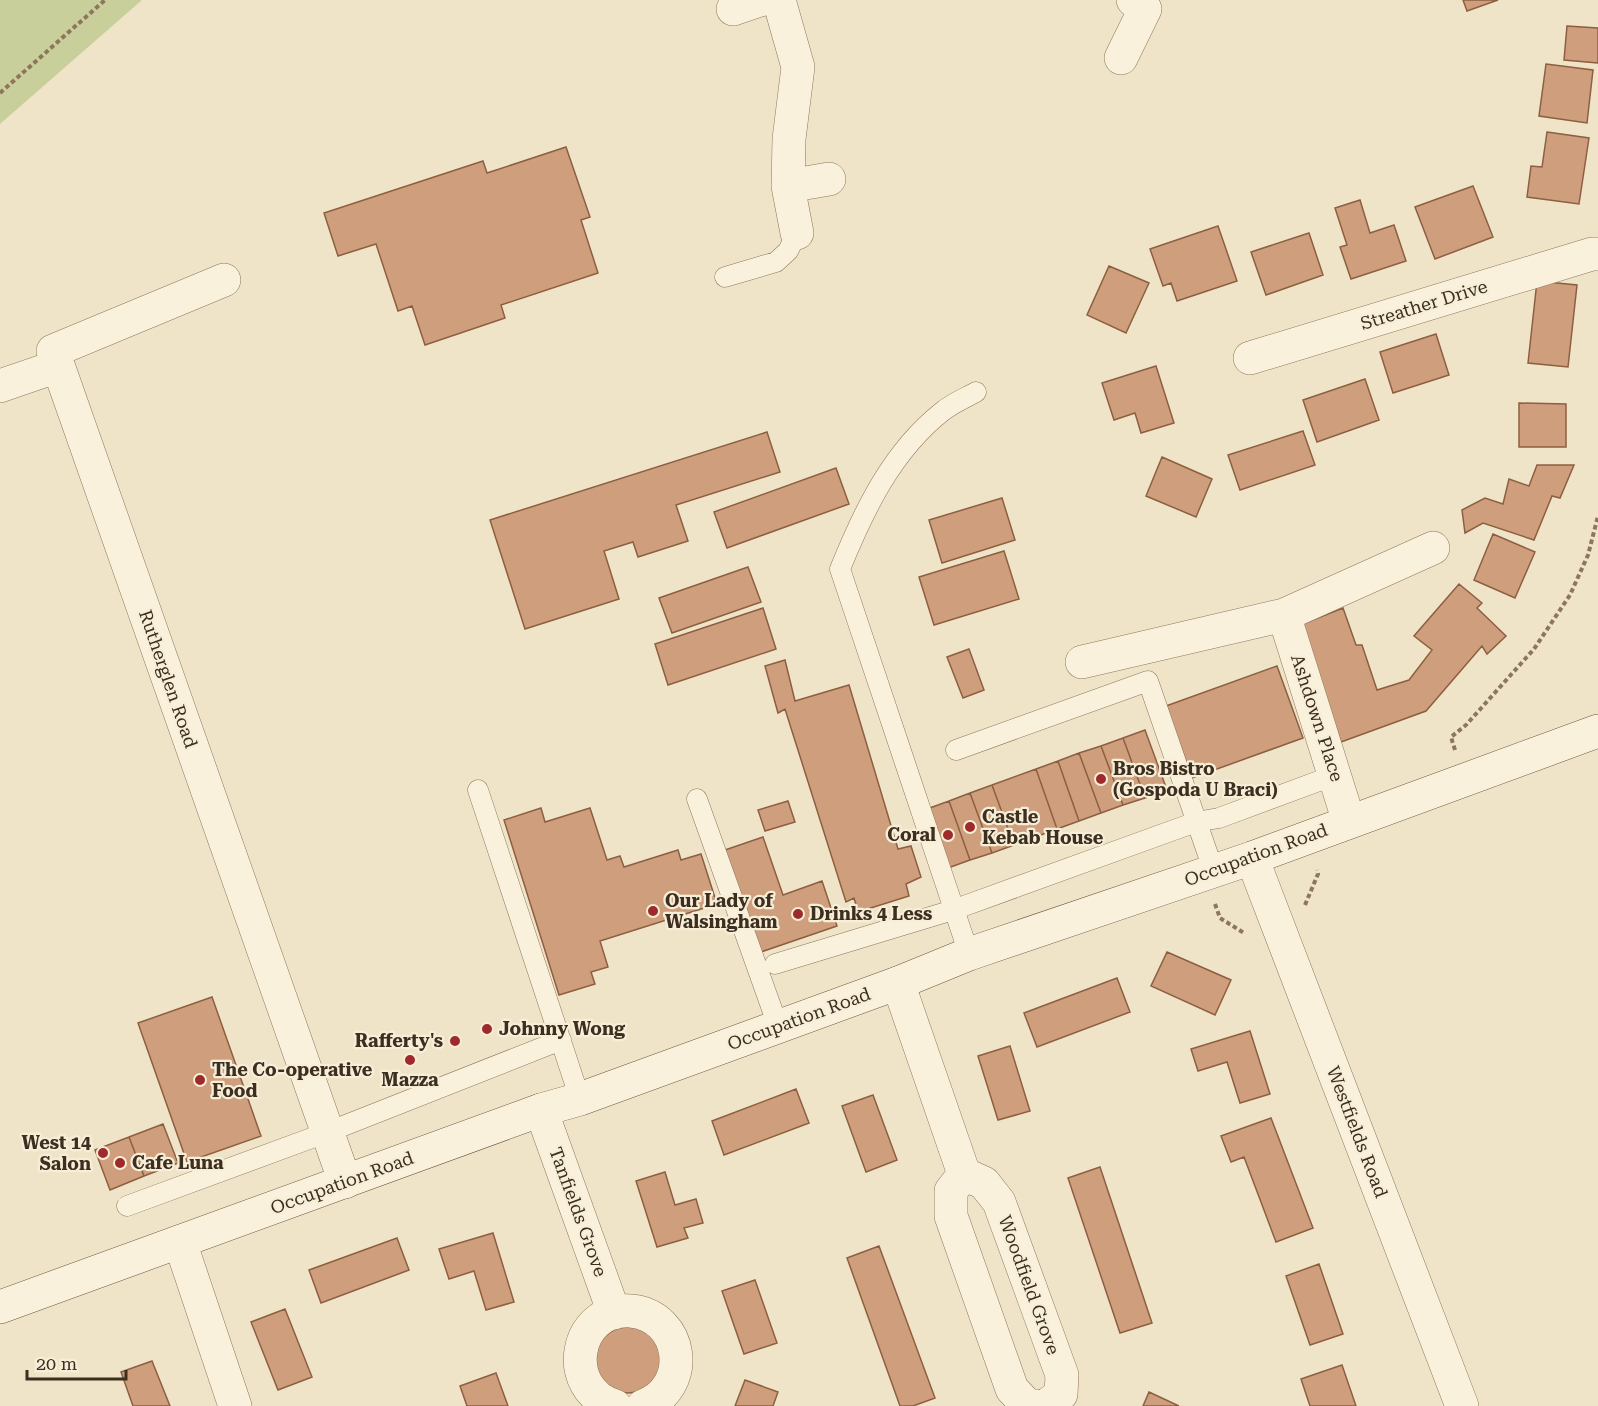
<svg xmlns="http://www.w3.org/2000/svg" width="1598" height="1406" font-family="'Roboto Serif',serif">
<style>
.green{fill:#c9cf9b}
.building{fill:#cf9f7d;stroke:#8d5f41;stroke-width:1.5}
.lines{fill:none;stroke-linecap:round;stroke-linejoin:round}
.lane-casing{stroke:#8d765c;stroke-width:21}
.street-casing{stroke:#8d765c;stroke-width:34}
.secondary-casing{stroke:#6f573f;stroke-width:34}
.path{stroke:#8d765c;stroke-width:4;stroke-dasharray:4.5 3;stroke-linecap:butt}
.lane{stroke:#faf1dc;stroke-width:20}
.street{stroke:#faf1dc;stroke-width:33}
.secondary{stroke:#faf1dc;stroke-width:33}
.poi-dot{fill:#9e2a2b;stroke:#f7eed8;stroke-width:2}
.labels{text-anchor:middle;stroke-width:4.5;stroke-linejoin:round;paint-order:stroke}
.street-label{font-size:18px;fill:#3d2e20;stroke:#f7eed8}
.poi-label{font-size:18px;font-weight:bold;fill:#3d2e20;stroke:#f7eed8;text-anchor:start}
</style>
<rect width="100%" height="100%" fill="#f0e4c8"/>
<path class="green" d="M0,0H142L0,124Z"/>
<path class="building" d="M1463,0H1498L1467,11Z
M1567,26L1598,28V63L1564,60Z
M1546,64L1593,70L1587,123L1539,116Z
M1547,132L1589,138L1579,204L1527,197L1531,166L1542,167Z
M566,147L590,217L581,220L598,273L501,305L505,318L425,345L412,306L398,311L376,244L338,256L324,213L483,161L487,173Z
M1473,186L1493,237L1435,259L1415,207Z
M1360,200L1370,233L1394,225L1406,261L1351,279L1340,247L1347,245L1335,208Z
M1218,226L1237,281L1177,301L1171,283L1163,286L1150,249Z
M1309,233L1323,275L1266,295L1251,252Z
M1109,266L1149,283L1126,333L1087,315Z
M1537,281L1577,285L1568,367L1528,363Z
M1436,334L1449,375L1393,393L1380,352Z
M1156,366L1174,423L1141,433L1135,413L1114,420L1102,383Z
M1365,379L1379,420L1317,442L1303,400Z
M1519,403L1566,404V447H1519Z
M1303,431L1315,465L1240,490L1228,455Z
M767,432L780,472L676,505L688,541L638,557L633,542L604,551L619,599L525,629L490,520Z
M1162,457L1212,479L1196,517L1146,496Z
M1537,465H1574L1560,498L1552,496L1534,540L1483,523L1465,533L1462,510L1485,498L1503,504L1509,479L1529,486Z
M836,468L849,504L727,548L714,512Z
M1002,498L1015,540L942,563L929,520Z
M1493,534L1535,552L1515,598L1474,580Z
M1004,551L1019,599L934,625L919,577Z
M748,567L761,602L672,633L659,598Z
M1459,584L1482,603L1477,608L1506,636L1487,654L1482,646L1426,711L1341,742L1300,625L1343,608L1356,645H1362L1377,690L1409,680L1432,650L1414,636Z
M763,608L776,649L668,685L655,644Z
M969,649L984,690L963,698L947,657Z
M785,660L795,701L849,685L898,849L911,846L921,877L906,884L909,896L858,912L854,898L846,902L785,709L778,713L765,666Z
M1277,666L1303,738L1192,778L1166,706Z
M1145,730L1167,790L1145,798L1123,738Z
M1123,738L1145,798L1123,805L1101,746Z
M1101,746L1123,805L1101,813L1079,753Z
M1079,753L1101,813L1079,821L1058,761Z
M1058,761L1079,821L1057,829L1036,769Z
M1036,769L1057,829L1014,845L992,785Z
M992,785L1014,845L992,853L970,793Z
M970,793L992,853L970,860L949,801Z
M788,801L795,822L765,831L758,810Z
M949,801L970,860L948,868L927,809Z
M541,808L545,822L590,808L607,860L620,856L624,867L678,850L681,860L701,854L717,904L600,941L608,967L591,972L595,984L559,995L504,820Z
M763,837L783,895L822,881L837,926L761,952L725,850Z
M1167,952L1231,980L1215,1015L1151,986Z
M1117,978L1130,1012L1037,1047L1024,1013Z
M212,997L261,1136L187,1162L138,1023Z
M1250,1031L1270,1094L1240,1103L1227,1062L1198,1071L1191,1049Z
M1010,1046L1030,1111L998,1120L978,1056Z
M796,1089L809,1123L724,1155L712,1121Z
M873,1095L897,1160L866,1172L842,1106Z
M1271,1118L1313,1228L1276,1242L1244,1157L1231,1162L1221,1136Z
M163,1124L178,1163L144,1176L129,1137Z
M129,1137L144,1176L110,1190L95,1150Z
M1100,1167L1152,1323L1120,1333L1068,1178Z
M665,1172L675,1205L696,1199L703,1223L684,1228L688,1238L657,1247L636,1181Z
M493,1233L514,1302L486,1310L474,1271L449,1279L439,1249Z
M397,1238L409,1270L321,1303L309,1270Z
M879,1246L935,1398L913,1406H900L847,1258Z
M1319,1264L1343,1334L1310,1345L1286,1276Z
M755,1280L777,1343L744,1354L722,1291Z
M285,1309L312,1377L278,1390L251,1322Z
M595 1360a33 33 0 1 1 66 0a33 33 0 1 1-66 0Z
M152,1361L170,1406H133L121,1372Z
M1342,1365L1356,1406H1310L1301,1379Z
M496,1373L508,1406H467L460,1386Z
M745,1380L778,1392L773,1406H735Z
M1149,1392L1179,1406H1143Z"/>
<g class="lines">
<defs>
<path id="lane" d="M725,277L776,262L788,251L797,233
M956,750L1148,681L1214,872
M478,790L580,1099
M697,799L778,1026
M969,954L840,569C864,510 892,451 943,411C953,403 965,398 976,392
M775,964L953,910L1196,822L1219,818L1335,775
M127,1206L328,1132L561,1040"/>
<path id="street" d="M779,0L798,67L789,139L788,186L797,233
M733,9L760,0
M1121,58L1145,9L1133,0
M788,186L829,179
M224,280L53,351L345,1182
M1250,358L1592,254H1598
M0,386L58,366
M1284,615L1433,548
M1082,662L1284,615L1349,822
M1252,858L1462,1406
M898,983L964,1174L984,1183L999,1202L1062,1375L1061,1394L1046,1406
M541,1110L614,1313
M964,1174L951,1191V1216L1012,1389L1027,1405L1036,1406
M180,1242L235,1406
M615,1406C560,1389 574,1307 631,1311C684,1316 693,1388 643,1406"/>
<path id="secondary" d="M0,1307L541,1110L580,1099L898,983L969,954L1252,858L1598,731"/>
</defs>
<use href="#lane" class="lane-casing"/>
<use href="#street" class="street-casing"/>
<use href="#secondary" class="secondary-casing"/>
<path class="path" d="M0,93L105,0
M1455,750L1451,737L1466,725L1534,649L1570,595L1588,555L1598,516
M1215,904L1220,918L1244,933
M1305,905L1318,874L1317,870"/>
<use href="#lane" class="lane"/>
<use href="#street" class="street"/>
<use href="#secondary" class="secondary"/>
</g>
<g class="poi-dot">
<circle cx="1101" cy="779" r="6"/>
<circle cx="970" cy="827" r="6"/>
<circle cx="948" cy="835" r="6"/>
<circle cx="653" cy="911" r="6"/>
<circle cx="798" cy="914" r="6"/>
<circle cx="487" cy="1029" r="6"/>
<circle cx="455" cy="1041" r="6"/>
<circle cx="410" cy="1060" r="6"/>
<circle cx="200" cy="1080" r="6"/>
<circle cx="103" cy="1153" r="6"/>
<circle cx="120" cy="1163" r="6"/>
</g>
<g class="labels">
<g class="street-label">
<text transform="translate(1424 305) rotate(-17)" y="6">Streather Drive</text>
<text transform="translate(168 679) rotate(71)" y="6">Rutherglen Road</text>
<text transform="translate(1317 718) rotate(72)" y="6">Ashdown Place</text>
<text transform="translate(1256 855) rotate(-20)" y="6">Occupation Road</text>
<text transform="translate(799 1019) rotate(-20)" y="6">Occupation Road</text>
<text transform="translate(1357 1132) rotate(69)" y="6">Westfields Road</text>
<text transform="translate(342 1183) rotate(-20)" y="6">Occupation Road</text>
<text transform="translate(578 1212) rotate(70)" y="6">Tanfields Grove</text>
<text transform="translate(1029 1285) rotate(70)" y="6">Woodfield Grove</text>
</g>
<g class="poi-label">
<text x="1113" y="775">Bros Bistro<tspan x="1113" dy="21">(Gospoda U Braci)</tspan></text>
<text x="982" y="823">Castle<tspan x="982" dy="21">Kebab House</tspan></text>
<text x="936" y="841" text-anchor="end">Coral</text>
<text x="665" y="907">Our Lady of<tspan x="665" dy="21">Walsingham</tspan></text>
<text x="810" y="920">Drinks 4 Less</text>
<text x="499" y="1035">Johnny Wong</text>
<text x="443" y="1047" text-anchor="end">Rafferty's</text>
<text x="212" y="1076">The Co-operative<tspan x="212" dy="21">Food</tspan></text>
<text x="410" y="1086" text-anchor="middle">Mazza</text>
<text x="91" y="1149" text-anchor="end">West 14<tspan x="91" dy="21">Salon</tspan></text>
<text x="132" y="1169">Cafe Luna</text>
</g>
</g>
<path d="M27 1370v9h99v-9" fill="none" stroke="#3d2e20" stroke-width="3"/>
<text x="36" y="1370" font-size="18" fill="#3d2e20" stroke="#f7eed8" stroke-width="4.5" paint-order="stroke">20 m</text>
</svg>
